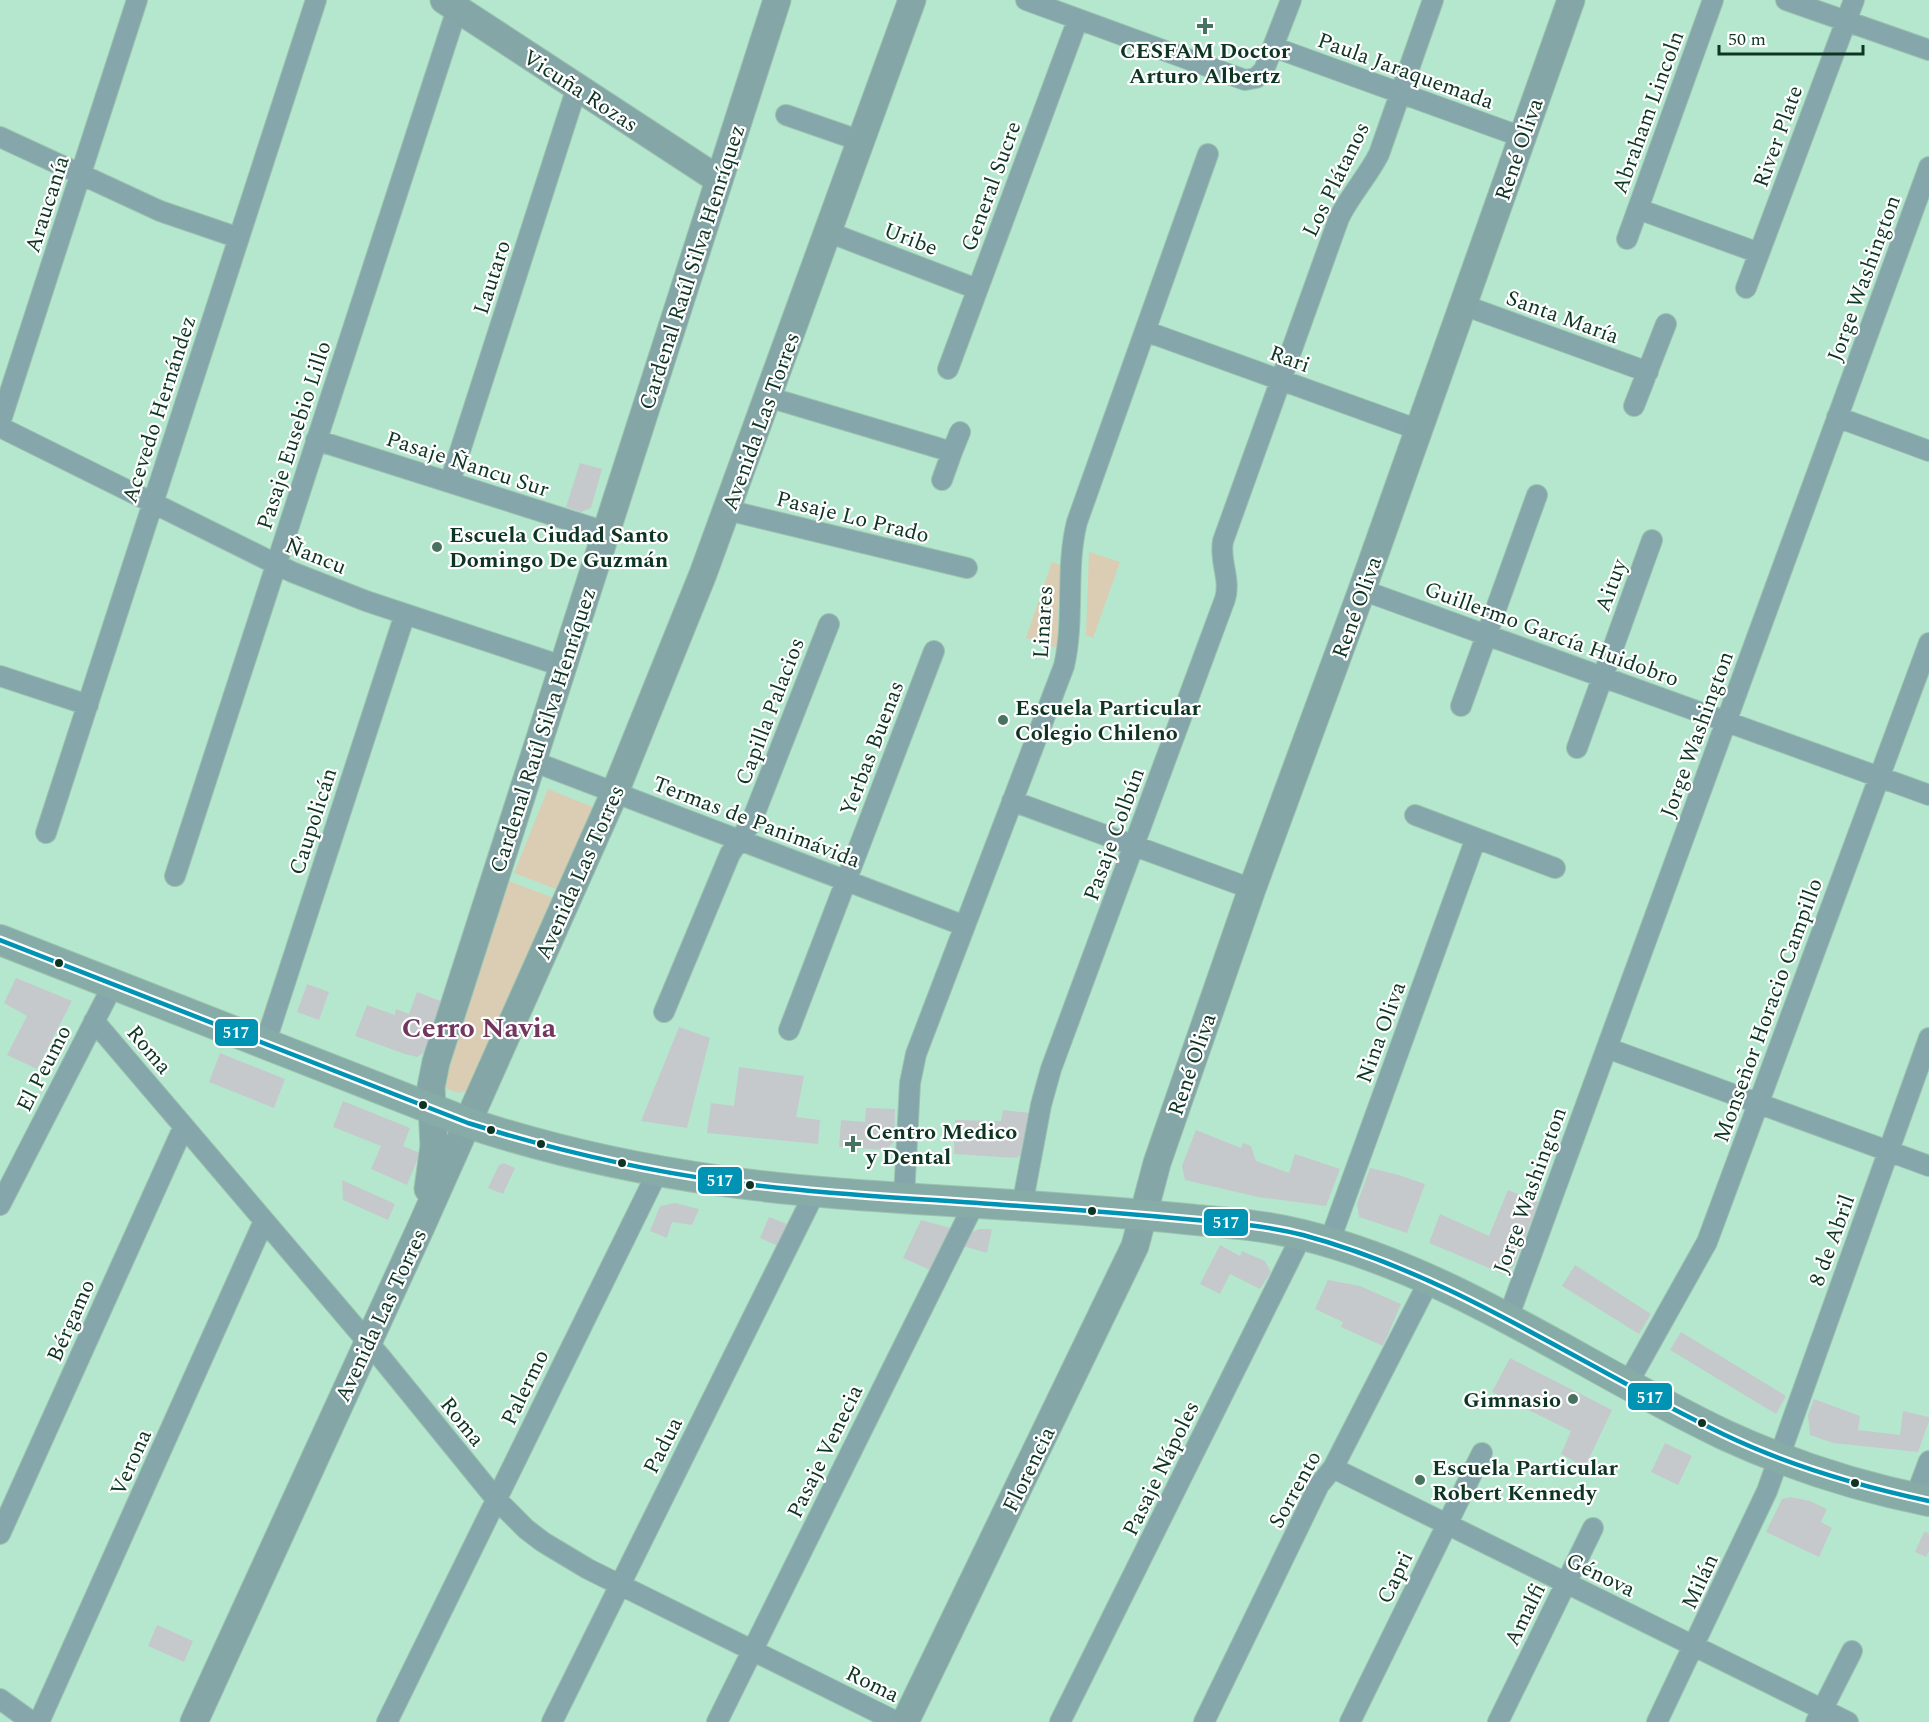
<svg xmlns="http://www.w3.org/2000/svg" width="1929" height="1722" font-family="Spectral,serif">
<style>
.green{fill:#dacdb4}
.building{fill:#c6c9cb}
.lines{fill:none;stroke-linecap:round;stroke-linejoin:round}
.street-casing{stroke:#9bc3af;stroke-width:22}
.secondary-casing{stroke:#9bc3af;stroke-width:29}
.primary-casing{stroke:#9bc3af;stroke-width:32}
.street{stroke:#85a7ab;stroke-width:20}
.secondary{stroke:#84a6a7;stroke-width:27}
.primary{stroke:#87aca7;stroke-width:30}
.bus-1-casing{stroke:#fff;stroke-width:9}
.bus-1{stroke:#0093b3;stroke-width:4.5}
.poi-dot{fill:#487360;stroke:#fff;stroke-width:2}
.bus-dot{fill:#0e3524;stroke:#fff;stroke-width:2}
.labels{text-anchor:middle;stroke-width:4.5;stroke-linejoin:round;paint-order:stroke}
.poi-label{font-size:22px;font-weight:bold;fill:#0e3524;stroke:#fff;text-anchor:start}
.street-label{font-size:22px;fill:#0e3524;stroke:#fff}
.district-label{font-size:28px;font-weight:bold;fill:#72365f;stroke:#fff}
.line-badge{stroke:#fff;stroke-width:2}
.badge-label{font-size:16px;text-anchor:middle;font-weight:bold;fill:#fff}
</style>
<rect width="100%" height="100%" fill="#b5e7ce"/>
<path class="green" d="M1089,552L1120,562L1093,638L1086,635Z
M1052,562L1060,565L1057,648L1026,638Z
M548,789L595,808L561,891L514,873Z
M509,881L559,900L473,1089L458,1093L445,1088L447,1067Z"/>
<path class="building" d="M580,463L602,469L591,508L581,512L566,507Z
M16,978L72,1001L37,1069L7,1055L27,1016L4,1003Z
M307,984L329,992L319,1020L297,1012Z
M417,992L443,1002L425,1052L417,1057L405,1054L355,1036L367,1005L395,1015L396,1009L409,1014Z
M679,1027L710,1038L687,1128L641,1121Z
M220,1053L285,1079L274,1108L209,1082Z
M739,1067L804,1076L796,1117L820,1120L818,1144L707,1133L711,1103L734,1106Z
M343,1101L410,1128L403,1146L420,1153L407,1185L371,1169L381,1146L333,1127Z
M866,1108L895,1109L894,1142L886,1150L839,1147L841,1120L865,1122Z
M1003,1110L1030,1113L1026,1152L1016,1158L954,1154L955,1120L1001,1121Z
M1196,1130L1241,1148L1243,1143L1251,1146L1256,1161L1289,1173L1295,1154L1340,1169L1326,1206L1258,1197L1185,1180L1182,1166Z
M504,1163L515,1168L503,1194L488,1188L499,1165Z
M1370,1168L1399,1175L1425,1184L1407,1233L1359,1217L1357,1204Z
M342,1180L395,1204L388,1220L343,1200Z
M1508,1190L1539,1202L1513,1267L1501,1273L1429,1243L1440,1214L1489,1236Z
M675,1203L699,1209L692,1225L672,1222L667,1238L650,1231L660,1206Z
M769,1217L787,1224L778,1246L760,1238Z
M921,1220L951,1228L930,1270L903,1258Z
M979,1229H992L987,1253L963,1246L968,1234Z
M1220,1245L1240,1256L1242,1251L1265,1261L1271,1272L1260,1289L1230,1274L1220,1294L1200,1284Z
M1575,1265L1651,1314L1639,1334L1562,1286Z
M1328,1280L1360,1286L1401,1304L1383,1346L1341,1327L1343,1322L1315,1309Z
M1681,1332L1786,1396L1776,1414L1670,1350Z
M1510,1358L1612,1410L1585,1467L1561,1454L1571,1431L1492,1392Z
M1814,1399L1860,1416L1858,1430L1900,1435L1903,1411L1929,1417V1421L1918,1452L1833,1443L1810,1435L1808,1415Z
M1665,1443L1692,1456L1678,1485L1651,1472Z
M1790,1497L1810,1501L1827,1509L1821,1522L1832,1528L1819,1557L1766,1532L1782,1499Z
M1924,1532L1929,1533V1552L1926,1557L1915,1552Z
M157,1625L193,1641L184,1662L148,1646Z"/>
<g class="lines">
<defs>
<path id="street" d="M1026,0L1245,80L1256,78L1264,70L1291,0
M1786,0L1929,50
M1273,47L1522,137
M786,115L861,141
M0,137L160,211L239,238
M1638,209L1759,253
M828,232L977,289
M1627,239L1713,0
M1746,288L1854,0
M1463,305L1648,372
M1145,331L1419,430
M948,369L1078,19
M768,397L952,452L942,480
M1634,406L1666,324
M1837,417L1929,451
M0,423L137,0
M0,427L292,572L366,601L562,666
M316,440L606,532
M952,452L960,432
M450,482L577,87
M727,510L967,568
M1362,590L1929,795
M0,676L88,705
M1461,706L1537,495
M1577,748L1652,540
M532,761L965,926
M1012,801L1252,889
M1415,815L1555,868
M46,833L316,0
M175,876L457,9
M664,1012L730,854L751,823L829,624
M94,1021L383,1360L496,1499L526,1529L543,1542L588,1569L897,1722
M789,1030L934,651
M265,1044L405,614
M1607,1048L1929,1166
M904,1197L910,1083L916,1054L1064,666C1075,619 1065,569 1077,522L1208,154
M0,1205L113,985
M1022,1206L1041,1105L1051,1069L1225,599C1231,579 1219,561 1223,541L1339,218C1350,195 1368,176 1379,154L1433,0
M1329,1243L1476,838
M1508,1318L1929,167
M1628,1383L1707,1242L1929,643
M1333,1468L1848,1722
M1915,1498L1929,1461
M0,1534L184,1126
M0,1699L32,1722
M39,1722L264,1221
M387,1722L658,1171
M552,1722L816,1190
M717,1722L975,1202
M1060,1722L1302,1235
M1204,1722L1319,1485L1333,1468L1429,1281
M1350,1722L1482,1453
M1498,1722L1593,1528
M1657,1722L1767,1491L1929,1038
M1816,1722L1852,1651"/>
<path id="secondary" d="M444,0L719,180
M428,1189L434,1146L431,1087L436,1062L777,0
M194,1722L421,1227L615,792L703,574L912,0
M905,1722L1135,1246L1157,1163L1252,889L1362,590L1571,0"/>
<path id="primary" d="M0,940L468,1123C550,1150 635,1169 722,1181C823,1195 926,1199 1028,1206C1084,1210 1140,1214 1196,1220C1232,1223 1268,1226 1303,1235C1456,1273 1584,1368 1725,1435C1790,1465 1859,1487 1929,1501"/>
</defs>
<use href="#street" class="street-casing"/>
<use href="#secondary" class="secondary-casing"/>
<use href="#primary" class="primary-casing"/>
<use href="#street" class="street"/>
<use href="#secondary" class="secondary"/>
<use href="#primary" class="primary"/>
<defs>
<path id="bus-1" d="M0,940L468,1123C551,1149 636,1169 722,1181C816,1194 911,1198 1005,1205C1069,1209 1133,1214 1196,1220C1232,1223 1268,1226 1303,1235C1456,1276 1584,1368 1725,1435C1790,1466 1859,1486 1929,1501"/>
</defs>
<use href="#bus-1" class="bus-1-casing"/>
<use href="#bus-1" class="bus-1"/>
</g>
<g class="poi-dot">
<path d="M1202 17h6v6h6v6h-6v6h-6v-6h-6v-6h6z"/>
<circle cx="437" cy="547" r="6"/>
<circle cx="1003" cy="720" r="6"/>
<path d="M850 1135h6v6h6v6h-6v6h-6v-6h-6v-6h6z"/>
<circle cx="1573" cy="1399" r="6"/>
<circle cx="1420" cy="1480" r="6"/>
</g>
<g class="bus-dot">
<circle cx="59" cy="963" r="5"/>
<circle cx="423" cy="1105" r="5"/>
<circle cx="491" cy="1130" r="5"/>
<circle cx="541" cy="1144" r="5"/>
<circle cx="622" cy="1163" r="5"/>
<circle cx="750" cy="1185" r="5"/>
<circle cx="1092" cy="1211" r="5"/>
<circle cx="1702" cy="1423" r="5"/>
<circle cx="1855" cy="1483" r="5"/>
</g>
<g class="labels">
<g class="poi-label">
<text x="1205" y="58" text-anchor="middle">CESFAM Doctor<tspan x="1205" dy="25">Arturo Albertz</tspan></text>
<text x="449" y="542">Escuela Ciudad Santo<tspan x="449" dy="25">Domingo De Guzmán</tspan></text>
<text x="1015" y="715">Escuela Particular<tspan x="1015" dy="25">Colegio Chileno</tspan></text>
<text x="866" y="1139">Centro Medico<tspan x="866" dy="25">y Dental</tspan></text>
<text x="1561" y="1407" text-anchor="end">Gimnasio</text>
<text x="1432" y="1475">Escuela Particular<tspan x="1432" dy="25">Robert Kennedy</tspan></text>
</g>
<g class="street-label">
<text transform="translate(1406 70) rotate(20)" y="8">Paula Jaraquemada</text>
<text transform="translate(581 90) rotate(33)" y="8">Vicuña Rozas</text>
<text transform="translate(1647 112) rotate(-70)" y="8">Abraham Lincoln</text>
<text transform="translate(1777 136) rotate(-70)" y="8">River Plate</text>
<text transform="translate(1518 149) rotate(-71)" y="8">René Oliva</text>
<text transform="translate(1335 179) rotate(-64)" y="8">Los Plátanos</text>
<text transform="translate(990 186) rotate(-70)" y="8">General Sucre</text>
<text transform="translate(46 204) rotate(-72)" y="8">Araucanía</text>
<text transform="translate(911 238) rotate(21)" y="8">Uribe</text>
<text transform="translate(691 267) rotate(-72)" y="8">Cardenal Raúl Silva Henríquez</text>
<text transform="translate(491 277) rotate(-72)" y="8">Lautaro</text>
<text transform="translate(1863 278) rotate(-70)" y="8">Jorge Washington</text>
<text transform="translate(1563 316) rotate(20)" y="8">Santa María</text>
<text transform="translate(1290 358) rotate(20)" y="8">Rari</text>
<text transform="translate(158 409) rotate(-72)" y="8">Acevedo Hernández</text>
<text transform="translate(760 421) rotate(-70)" y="8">Avenida Las Torres</text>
<text transform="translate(293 435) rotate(-72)" y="8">Pasaje Eusebio Lillo</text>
<text transform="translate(468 463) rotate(18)" y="8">Pasaje Ñancu Sur</text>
<text transform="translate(853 516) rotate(14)" y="8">Pasaje Lo Prado</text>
<text transform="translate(316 555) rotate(22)" y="8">Ñancu</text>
<text transform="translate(1610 585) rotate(-70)" y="8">Aituy</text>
<text transform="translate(1356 607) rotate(-70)" y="8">René Oliva</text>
<text transform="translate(1042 622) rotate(-86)" y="8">Linares</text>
<text transform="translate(1552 633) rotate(20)" y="8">Guillermo García Huidobro</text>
<text transform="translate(769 711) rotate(-69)" y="8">Capilla Palacios</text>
<text transform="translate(542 730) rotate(-72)" y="8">Cardenal Raúl Silva Henríquez</text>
<text transform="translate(1696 734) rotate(-70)" y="8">Jorge Washington</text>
<text transform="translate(871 748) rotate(-69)" y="8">Yerbas Buenas</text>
<text transform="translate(312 821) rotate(-72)" y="8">Caupolicán</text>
<text transform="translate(757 821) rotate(21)" y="8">Termas de Panimávida</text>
<text transform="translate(1113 834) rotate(-70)" y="8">Pasaje Colbún</text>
<text transform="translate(579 872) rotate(-66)" y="8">Avenida Las Torres</text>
<text transform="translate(1767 1010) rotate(-70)" y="8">Monseñor Horacio Campillo</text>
<text transform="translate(1380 1032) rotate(-70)" y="8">Nina Oliva</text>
<text transform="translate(150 1049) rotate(50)" y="8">Roma</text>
<text transform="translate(1191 1064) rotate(-71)" y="8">René Oliva</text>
<text transform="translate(43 1068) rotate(-63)" y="8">El Peumo</text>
<text transform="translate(1529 1190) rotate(-70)" y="8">Jorge Washington</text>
<text transform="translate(1831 1240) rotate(-70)" y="8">8 de Abril</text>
<text transform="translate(380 1315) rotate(-65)" y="8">Avenida Las Torres</text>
<text transform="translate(70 1320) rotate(-66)" y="8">Bérgamo</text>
<text transform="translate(524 1387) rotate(-64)" y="8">Palermo</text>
<text transform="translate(463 1421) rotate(51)" y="8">Roma</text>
<text transform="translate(662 1445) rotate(-63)" y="8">Padua</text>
<text transform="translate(824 1451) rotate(-64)" y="8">Pasaje Venecia</text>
<text transform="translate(130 1462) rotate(-66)" y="8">Verona</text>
<text transform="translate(1160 1468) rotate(-64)" y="8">Pasaje Nápoles</text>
<text transform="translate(1028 1469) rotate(-64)" y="8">Florencia</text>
<text transform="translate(1294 1489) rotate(-61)" y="8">Sorrento</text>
<text transform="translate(1601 1574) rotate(26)" y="8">Génova</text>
<text transform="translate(1394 1577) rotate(-64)" y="8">Capri</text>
<text transform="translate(1699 1581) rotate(-65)" y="8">Milán</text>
<text transform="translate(1524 1614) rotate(-64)" y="8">Amalfi</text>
<text transform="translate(873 1683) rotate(26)" y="8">Roma</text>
</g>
<g class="district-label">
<text x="479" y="1037">Cerro Navia</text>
</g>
</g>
<g class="line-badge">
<rect x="214" y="1018" width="45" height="29" rx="6" fill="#0093b3"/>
<rect x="697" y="1166" width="46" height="29" rx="6" fill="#0093b3"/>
<rect x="1203" y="1208" width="46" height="29" rx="6" fill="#0093b3"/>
<rect x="1627" y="1382" width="46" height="29" rx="6" fill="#0093b3"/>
</g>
<g class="badge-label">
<text x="236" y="1038">517</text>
<text x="720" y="1186">517</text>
<text x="1226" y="1228">517</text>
<text x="1650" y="1403">517</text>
</g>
<path d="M1719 45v9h144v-9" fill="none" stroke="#0e3524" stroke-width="3"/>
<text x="1728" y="45" font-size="18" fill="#0e3524" stroke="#ffffff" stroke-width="4.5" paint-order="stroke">50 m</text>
</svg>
